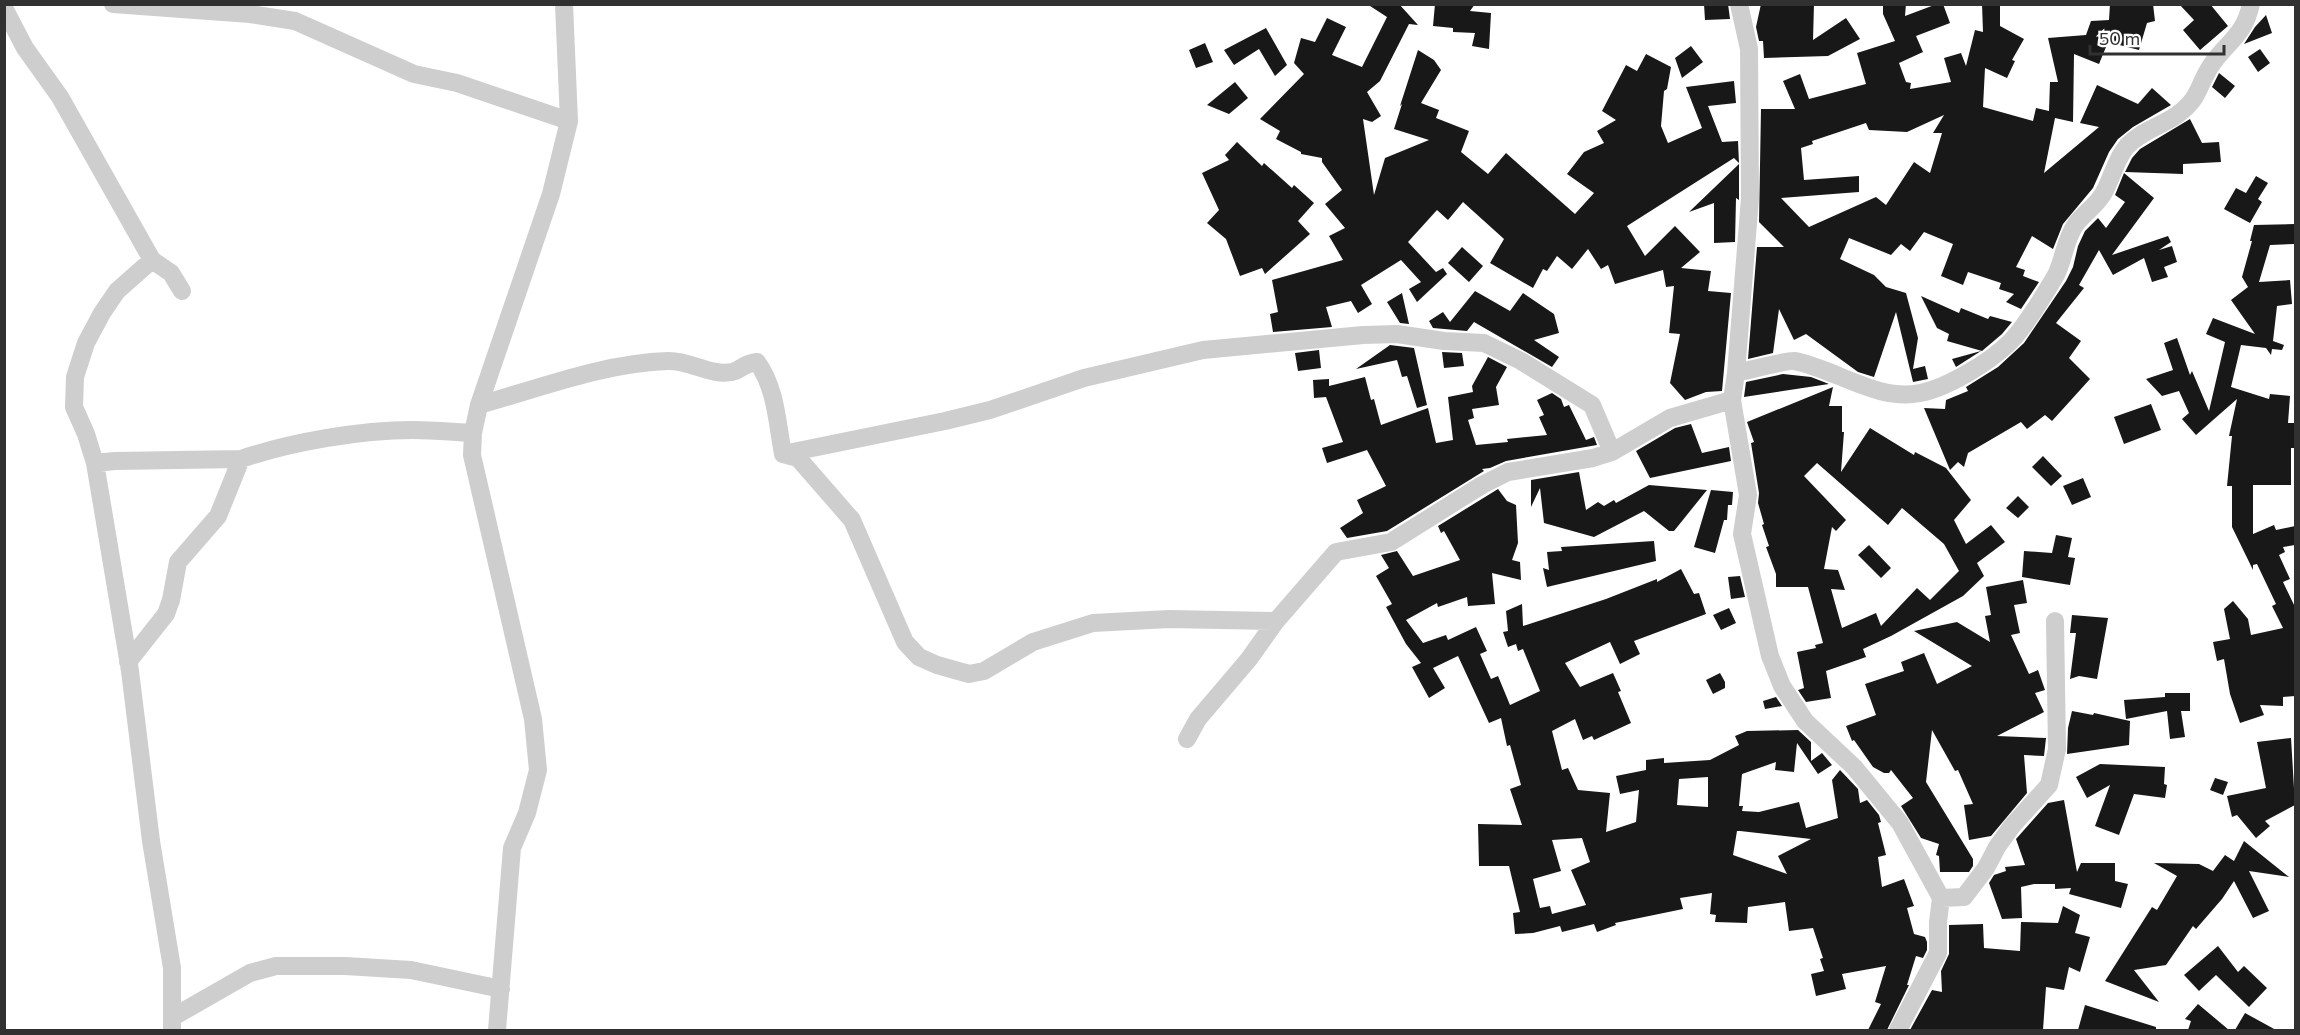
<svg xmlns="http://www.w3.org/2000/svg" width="2300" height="1035" font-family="Commissioner,sans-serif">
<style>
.building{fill:#181818;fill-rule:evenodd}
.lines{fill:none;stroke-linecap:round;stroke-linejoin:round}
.minor{stroke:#cecece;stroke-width:18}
</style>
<rect width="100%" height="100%" fill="#fff"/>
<path class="building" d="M1367,4H1399L1418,25L1409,24L1380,81L1367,92L1381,116L1372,122L1363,119L1374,195L1385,158L1429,140L1394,129L1402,104L1400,106L1418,50L1434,60L1441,70L1421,103L1439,110L1436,118L1469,131L1461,152L1488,174L1506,153L1575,214L1594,193L1567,174L1584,152L1604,143L1597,131L1616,120L1602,111L1626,65L1637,71L1646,54L1671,67L1667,89L1664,91L1661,126L1668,143L1702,128L1686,87L1734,81L1736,103L1708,106L1722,142L1738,141L1739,163L1734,158L1627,226L1645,256L1675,226L1700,252L1681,268L1711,271L1708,291L1731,293L1722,391L1706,392L1685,400L1670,383L1680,334L1669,333L1674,286L1666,287L1663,270L1615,284L1608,265L1601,269L1588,249L1572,269L1557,256L1547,271L1543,269L1533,288L1490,263L1504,239L1463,202L1448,220L1437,210L1408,242L1436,272L1443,268L1447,274L1417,302L1409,289L1421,282L1401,260L1361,285L1372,304L1358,313L1351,301L1326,307L1332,327L1273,332L1270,314L1278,312L1272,280L1343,260L1329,236L1345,228L1325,204L1342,190L1322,162V158L1301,154V152L1276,139L1280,131L1260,119L1304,74L1294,63L1301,38L1315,42L1327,18L1346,27L1332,55L1362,67L1387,17Z
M1435,4H1475L1470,11L1491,13L1489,49L1472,46L1475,33L1453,32V28L1433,26Z
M1704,4H1728L1730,19L1705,20Z
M1761,4H1814L1813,40L1846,18L1860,39L1828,56L1764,58L1763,41H1759L1756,27Z
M1883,4H1906L1905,16L1937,4H1943L1950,23L1916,36L1923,52L1899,63L1906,82L1911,83L1910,89L1951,82L1944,58L1961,53L1966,66L1975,30L1983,32L1982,4H2000V26L2024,39L2012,60L2015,61L2007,78L1985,68L1983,107L2033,121L2036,108L2049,111L2050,82H2058L2048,38L2086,35L2091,21L2109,20L2110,4H2153L2155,21L2147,23L2139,50L2108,42L2099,64L2074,54L2073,122L2055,118L2044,173L2099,127L2080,123L2097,85L2138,104L2152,88L2171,105L2133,127L2118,139L2109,152L2093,188L2063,224L2053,249L2032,236L2016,267L2025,270L2023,276L2039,282L2021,309L2006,302L2014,294L1999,289L2001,283L1968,272L1963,285L1941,276L1953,244L1924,232L1910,251L1901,244L1891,255L1849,238L1840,259L1874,275L1886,287L1906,293L1918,338L1913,369L1925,366L1928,379L1913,382L1896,312L1874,377L1858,372L1806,334L1794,340L1779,309L1773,353L1748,359L1757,247H1784L1759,222L1761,109H1795L1783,81L1800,74L1809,99L1866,84L1857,53L1895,41L1883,14ZM1944,115L1933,133H1942L1930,173L1914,162L1886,205L1876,197L1809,227L1781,198L1859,192V176L1804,180L1801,148L1813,144L1812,141L1866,123L1869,130L1907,132Z
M2179,4H2210L2228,26L2200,50L2183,30L2194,20Z
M2266,15L2272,33L2244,44L2255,27Z
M1266,28L1287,65L1275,76L1259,49L1234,65L1224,50Z
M1205,43L1213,62L1196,68L1189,50Z
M1691,46L1703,62L1682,78L1675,58Z
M2260,49L2270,63L2258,72L2248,57Z
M2219,73L2235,86L2225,98L2212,87Z
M1235,82L1248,98L1229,114L1207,105Z
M2190,119L2202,143L2219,142L2221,162L2183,164V174L2125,172L2132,158L2140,149Z
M1237,142L1262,166L1264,163L1292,188L1294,185L1314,203L1298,221L1310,234L1265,274L1262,268L1240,276L1226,239L1207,223L1219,210L1202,173L1229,160L1225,155Z
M1739,164V200L1736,198L1735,242L1714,243V203L1689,212Z
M2124,173L2154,198L2112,255L2168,236L2171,242L2159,250L2172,246L2177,262L2164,267L2168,277L2152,282L2144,258L2113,275L2099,250L2079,285L2084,288L2056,323L2081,341L2069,358L2090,379L2052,421L2045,415L2027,429L2021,422L1968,453L1964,467L1958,462L1950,470L1924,408L1945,409L1946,400L1968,391L1966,387L1998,367L2024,343L2066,281L2073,267L2078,246L2085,231L2098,218L2106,228L2125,202L2115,195Z
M2256,176L2268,183L2258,199L2262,202L2250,223L2224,209L2236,188L2246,193Z
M2295,224V244L2270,245L2259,282L2290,280L2292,304L2277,306L2273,341L2284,345L2282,350L2272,349L2271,355L2266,348L2241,345L2231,387L2269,399L2270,394L2290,396L2288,423H2295V448H2291V485H2253V534L2274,525L2276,530L2295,526V545L2283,547L2285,552L2279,555L2290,579L2283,582L2295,607V696L2283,697V706L2260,705L2264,715L2240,723L2230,694L2224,659L2217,661L2213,642L2230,639L2224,609L2233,601L2248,619L2251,635L2283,628L2272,606L2276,604L2257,564L2253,565V570L2232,527V486H2227L2232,436H2229L2237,399L2196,435L2182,419L2189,413L2179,391L2162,396L2146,379L2173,370L2164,343L2177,338L2190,375L2192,371L2209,411L2225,342L2206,334L2213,318L2255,334L2231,300L2248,287L2242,277L2252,241H2250L2254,225Z
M1462,247L1483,266L1469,282L1448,263Z
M1475,291L1510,311L1523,293L1554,314L1559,333L1534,340L1559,357L1552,367L1474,322L1467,331L1433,328L1429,321L1443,312L1450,322Z
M1402,293L1409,324L1400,323L1387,302Z
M1921,296L1959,313L1961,308L1988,319L1990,316L2012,322L2002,334L1982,351L1947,341L1949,334L1937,328Z
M1390,345L1414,348L1427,405L1417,408L1407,376L1402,377L1397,360L1356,369Z
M1319,350L1321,368L1298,371L1295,353Z
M1981,351L1956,367L1952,359Z
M1442,352L1462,353L1464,366L1444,368Z
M1488,357L1507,367L1496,387L1499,405L1472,409L1474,418L1468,420L1476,445L1508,442L1507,439L1547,435L1539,417L1544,415L1537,400L1552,393L1561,399L1564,407L1569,405L1586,440L1594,437L1597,445L1506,461L1490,468L1482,469L1484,471L1387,531L1347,538L1340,528L1363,513L1357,500L1386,486L1367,450L1327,463L1322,448L1343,442L1326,397L1314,398L1313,380L1329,379V386L1365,377L1371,400L1374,399L1381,425L1428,408L1436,443L1453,440L1448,397L1473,392L1472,386Z
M1783,374L1811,377L1829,384L1744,397L1746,382Z
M1833,387L1829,406H1842V432H1844L1841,472L1870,428L1914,455L1915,452L1946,468L1971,500L1954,520L1966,544L1991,525L2005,542L1977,563L1984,576L1963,596L1891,636L1863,649L1866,657L1826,671L1831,698L1806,702L1798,690L1804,688L1797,652L1816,648L1815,645L1823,643L1808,587H1776V574L1766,547L1769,546L1762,525L1764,524L1758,503L1759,493L1751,443L1754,442L1747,422ZM1817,463L1888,525L1902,508L1944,544L1959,571L1930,600L1917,588L1881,626L1876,613L1842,628L1831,589L1845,590L1838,570L1824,569L1832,527L1836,531L1846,520L1804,476Z
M2151,404L2161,430L2124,444L2114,417Z
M1691,424L1702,453L1729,447L1731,461L1650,478L1636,451L1675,428Z
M2043,456L2062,476L2051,486L2032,467Z
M1579,472L1586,510L1598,502L1604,506L1614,500L1616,503L1649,485L1707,490L1674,531H1669L1644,511L1594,537L1544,523L1540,488L1531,507V480Z
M2083,478L2091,497L2072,505L2063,486Z
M1498,489L1507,501L1516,505L1518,543L1512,560L1520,562L1521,580L1492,573L1495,604L1468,606L1467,597L1438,607L1437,603L1406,620L1423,643L1446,635L1448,640L1476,627L1487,651L1480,654L1491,679L1498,676L1510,705L1540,691L1523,649L1518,651L1516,644L1508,647L1503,632L1508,631L1506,611L1522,604L1523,626L1606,599L1657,579V582L1681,569L1694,594L1699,593L1706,614L1634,641L1640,654L1620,664L1610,642L1565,663L1580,687L1613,673L1621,691L1618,692L1631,723L1594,740L1592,736L1583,740L1575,719L1552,731L1562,770L1568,768L1578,790L1610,793L1606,832L1636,822L1639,790L1620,794L1616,776L1646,770V760L1664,758V763L1710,760L1739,745L1735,736L1747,731L1798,730L1811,742V761L1822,753L1832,765L1818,774L1797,743L1794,772L1775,770L1776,762L1742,774L1739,806H1743L1742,811L1759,812L1799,802L1806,828L1838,818L1832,780L1840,770L1858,789L1860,803L1867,800L1879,815L1881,822L1878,823L1886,855L1878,857L1882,887L1904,879L1914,906L1907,908L1914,934L1925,937L1927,942V950L1923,958L1916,956L1907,985H1909L1887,1030H1868L1881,1004L1875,1002L1886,966L1842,974L1846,989L1816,996L1811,974L1824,971L1820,959L1823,958L1813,928L1789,931L1785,902L1748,907L1747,923L1715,922L1716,915L1710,914L1712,893L1680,898L1683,909L1615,923L1616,925L1597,932L1594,924L1562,932L1560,926L1533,933L1515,934L1513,913L1520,912L1509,866H1479L1478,824L1522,825L1510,789L1521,785L1510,745L1507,746L1501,718L1489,723L1458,656L1433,668L1445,688L1429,698L1412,667L1421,663L1406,644L1386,607L1392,604L1376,576L1389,568L1381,555L1397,551L1413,576L1460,560L1444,531L1441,533L1438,526ZM1708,777V807L1677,805L1679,779ZM1737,831H1740L1811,839L1778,856L1787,874L1733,855ZM1582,838L1590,862L1571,870L1586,905L1552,914L1550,906L1540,908L1533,879L1561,871L1552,840Z
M1711,490L1733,492L1732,505H1728L1727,520H1724L1715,553L1694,547Z
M2018,496L2029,507L2018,518L2006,508Z
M2056,535L2072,538L2068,557L2075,558L2070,585L2022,577L2024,551L2052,553Z
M1654,541L1656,561L1547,587L1543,568L1549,570L1547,552L1562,551L1561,547Z
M1869,545L1891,568L1881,578L1858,555Z
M1740,576L1745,597L1731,599L1728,577Z
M2023,580L2027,603L2014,605L2020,633L2011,635L2029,674L2038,670L2045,690L2035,693L2044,712L1997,736L2046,738L2044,756L2024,755L2027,793L1991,836L1969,840L1964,805L1973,804L1958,770L1955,771L1932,730L1926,782L1973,859V866L1969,872H1940L1939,856L1936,855L1939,844L1921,838L1901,806L1913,798L1891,770L1889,773H1884L1873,767L1854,740L1852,741L1846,726L1876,715L1865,684L1904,671L1901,662L1924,653L1937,684L1972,666L1914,631L1957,622L1990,642L1985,616L1991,615L1986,587Z
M1729,608L1736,623L1721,630L1713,615Z
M2072,615L2108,618L2097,679L2079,676L2070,679L2076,633H2070Z
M1720,673L1725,682V688L1713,694L1706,680Z
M2165,693H2190V711H2181L2185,737L2170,739L2167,711L2126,719L2124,700L2165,697Z
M1776,697L1782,706L1765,709L1763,701Z
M2072,711L2093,715L2094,713L2130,721L2129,745L2067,754L2068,728Z
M2291,738L2295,805L2265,821L2270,826L2256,838L2237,815L2232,817L2227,796L2266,788L2257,742Z
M2100,764L2165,767L2164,784L2167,785L2165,798L2134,794L2119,835L2095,826L2110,785L2087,798L2076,777Z
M2215,778L2228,782L2223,795L2210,790Z
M2064,800L2077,872L2081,863H2115V881L2128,884L2121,908L2069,894L2071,888L2055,889V884H2034L2021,887L2022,918L2002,919L1989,883L1994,875L2006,871L2005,867L2025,865L2016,839L2048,803Z
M2244,841L2289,877L2249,871L2269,911L2253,918L2234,881L2222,899L2196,929L2193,926L2166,965L2134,970L2159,1002L2105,981L2152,907L2157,910L2177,876L2154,863L2199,864L2213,871L2225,855L2234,861Z
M2063,906L2080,915L2075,933L2090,937L2080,972L2069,967L2064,990L2046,987L2043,1030H1910L1932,990L1942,992L1941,971L1949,954V925L1983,924L1984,948L2020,951L2021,922L2058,923Z
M2218,946L2238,972L2244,966L2267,988L2249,1007L2216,975L2199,991L2184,975Z
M2198,1004L2229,1030H2188L2191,1021L2185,1019Z
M2085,1005L2156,1027V1030H2078Z
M2245,1013L2276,1030H2235Z"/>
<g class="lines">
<path class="minor" d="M113,4L250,14L295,21L414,74L457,83L569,121
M1739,4L1749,49L1750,198L1736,373L1732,400L1748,495L1742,534L1770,656L1782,686L1805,721L1854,767L1900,823L1941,898L1938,922V953L1898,1030
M4,8L25,48L60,97L152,260L117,291L102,313L86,343L75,377L74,407L86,434L95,463L130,671L151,841L172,968V1030
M152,260L171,273L182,291
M1736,373C1746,371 1788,360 1794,361C1834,368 1877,402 1920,393C1947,388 1990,362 2010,342C2024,328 2046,292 2056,275C2064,259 2065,239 2076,224C2084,213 2096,206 2103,194C2112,179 2115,160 2127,146C2141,131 2161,126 2177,115C2200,98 2197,88 2210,67C2226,42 2244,37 2251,4
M479,405C540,388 604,363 668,361C689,360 710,376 732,372C742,370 743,363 757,362C776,388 777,422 783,454L798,458L852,520L905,642L919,657L937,665L969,674L984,671L1033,642L1093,623L1169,619L1276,621
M783,454L945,421L990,410L1084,378L1203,350L1363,335L1397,334L1444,341L1484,343L1521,361L1592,405L1612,452
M95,463L115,461L241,459C291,442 360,430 413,430C433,430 453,432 473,433
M128,662L166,614L171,600L178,562L218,516L241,459
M1187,739L1198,719L1249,659L1276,621L1336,552L1391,542L1482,485L1508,472L1593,458L1612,452L1670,418L1732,400
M1941,898L1964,897L1986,868L1997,847L2012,826L2049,785L2057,749L2055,621
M173,1017L250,973L276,966H345L411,970L501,989
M497,1030L512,848L527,813L538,770L533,719L472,455L473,433L479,405L551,194L569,121L564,4"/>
</g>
<rect width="2300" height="1035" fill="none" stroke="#313131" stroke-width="12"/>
<path d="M2090 45v9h134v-9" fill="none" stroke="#313131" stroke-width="3"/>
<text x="2099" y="45" font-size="18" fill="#313131" stroke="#ffffff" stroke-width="4.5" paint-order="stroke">50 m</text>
</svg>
